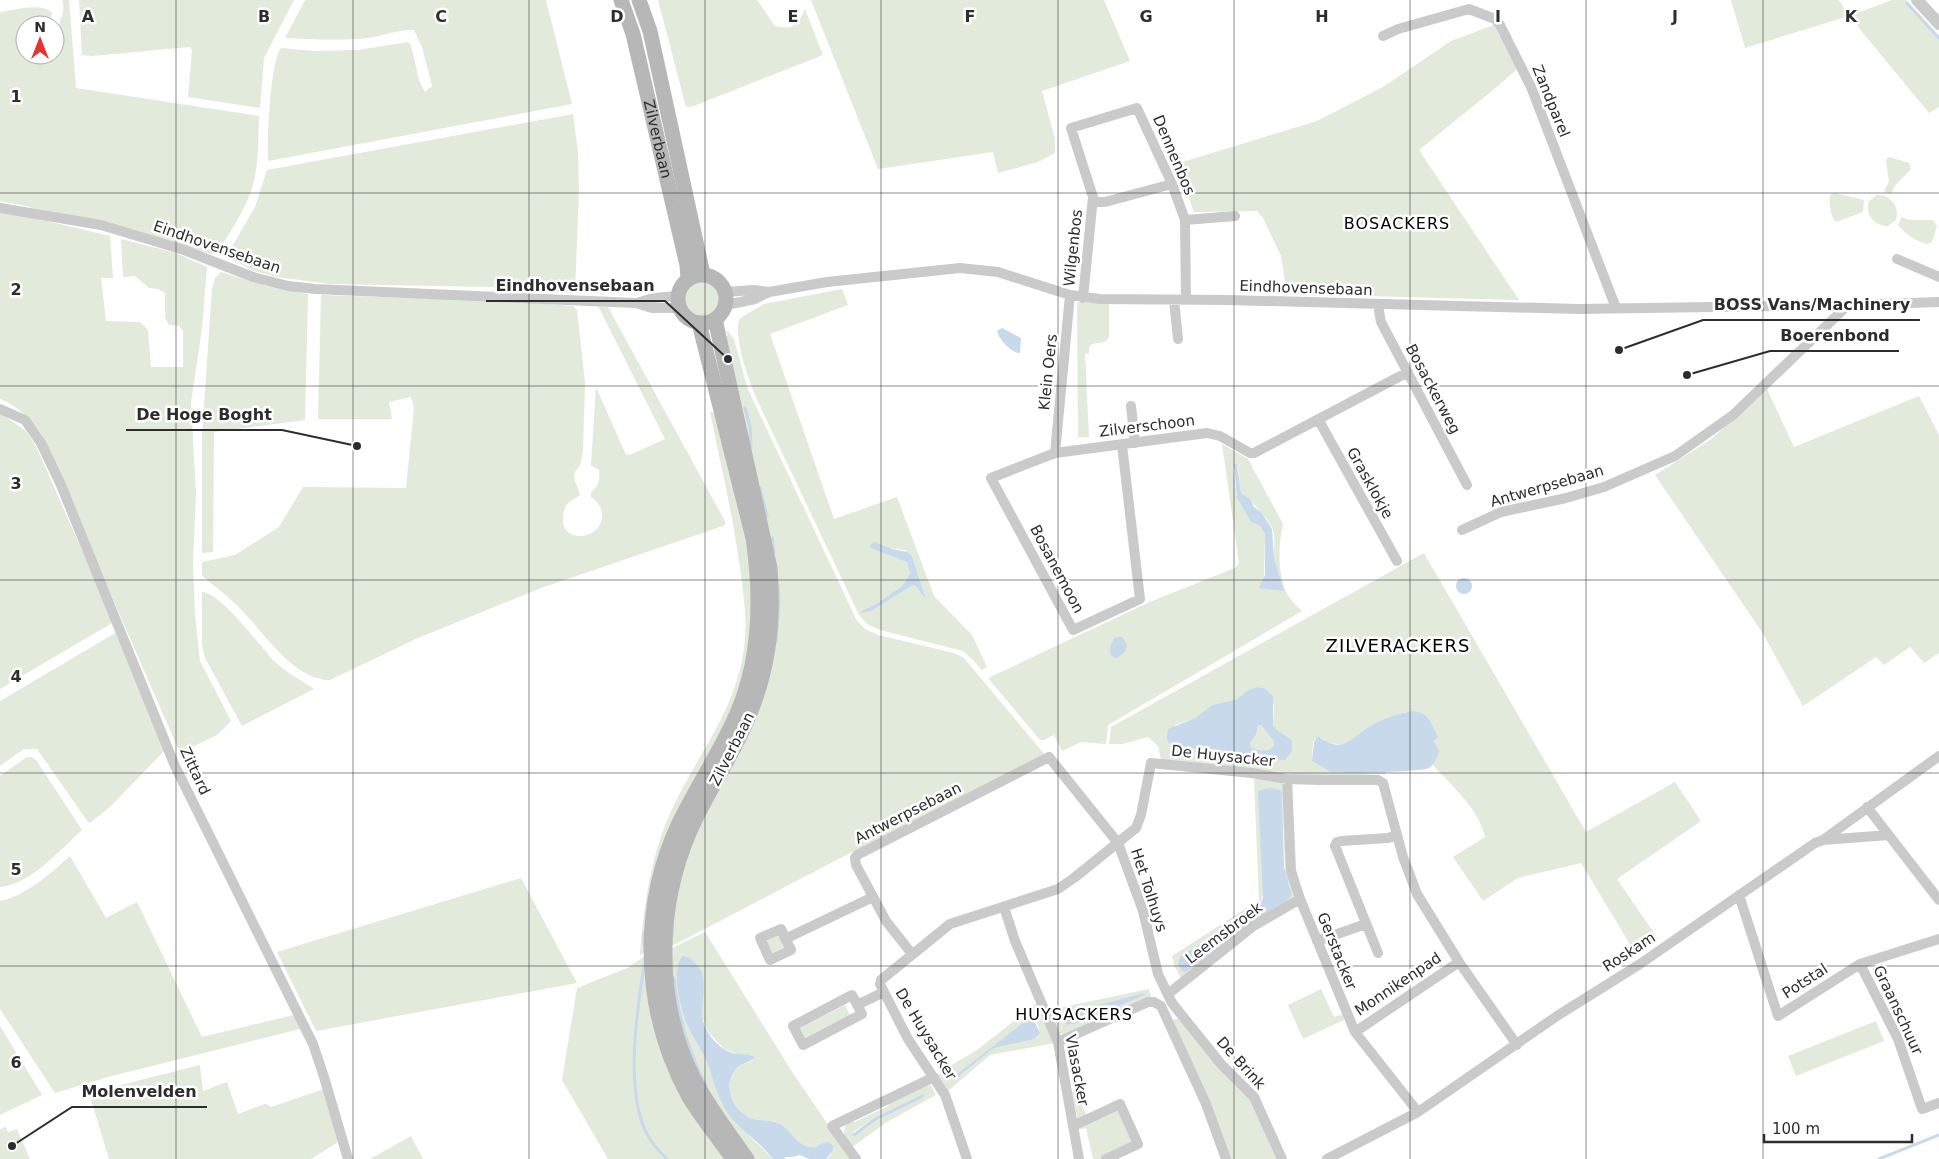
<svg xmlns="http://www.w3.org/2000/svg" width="1939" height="1159" font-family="'DejaVu Sans',sans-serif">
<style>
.green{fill:#e2eadb;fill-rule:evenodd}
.water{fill:#c7d9ea;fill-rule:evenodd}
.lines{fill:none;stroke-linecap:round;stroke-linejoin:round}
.stream{stroke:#c7d9ea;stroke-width:3}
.minor{stroke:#cacaca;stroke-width:10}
.tertiary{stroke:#cacaca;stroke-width:12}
.secondary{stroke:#b7b7b7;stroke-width:15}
.grid{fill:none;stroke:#2d2d2d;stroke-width:1;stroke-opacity:0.55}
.labels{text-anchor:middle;stroke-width:5;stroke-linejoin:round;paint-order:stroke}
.street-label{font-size:15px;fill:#2d2d2d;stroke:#fff}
.neighbourhood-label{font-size:16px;letter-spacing:1px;fill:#000;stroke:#fff}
.quarter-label{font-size:18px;letter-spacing:1px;fill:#000;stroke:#fff}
.grid-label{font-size:16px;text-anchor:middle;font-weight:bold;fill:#2d2d2d;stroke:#fff;stroke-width:5;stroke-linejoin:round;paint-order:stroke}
.leader{fill:none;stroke:#2d2d2d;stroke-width:2}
.callout-dot{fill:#2d2d2d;stroke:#fff;stroke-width:2}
.callout-label{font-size:16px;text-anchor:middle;font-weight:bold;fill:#2d2d2d;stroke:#fff;stroke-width:5;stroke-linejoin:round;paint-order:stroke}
</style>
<rect width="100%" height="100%" fill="#fff"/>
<path class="green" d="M62,0H69L76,88L259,116C258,139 259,163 253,185C246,209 230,232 217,253L211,254L149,236L87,224L26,206L0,201V12C14,10 43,2 52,13L50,25H25V55H55C55,49 54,41 55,35C58,22 67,13 62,0Z
M79,0H294L264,58L260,108L188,97L192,50L190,47L92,56L82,55Z
M305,0H546L572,104L268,161C267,141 270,62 281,48L314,51L358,50L408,42L411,45L419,80L425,92L432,86L422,47L414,30C398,29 383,36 368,38C340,41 312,39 285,38Z
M658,0H757L775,26C793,30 798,26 805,9L823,55L691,107H686Z
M811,0H1104L1130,61L1042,91L1055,139V153L1038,162L998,173L993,152L878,169Z
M1731,0H1839L1849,16L1892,0H1906L1939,37V107L1929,113L1849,16L1745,48Z
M1494,25L1516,67V70L1498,86L1419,150L1519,300L1287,294L1281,256L1263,218L1257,211L1194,212L1176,164L1317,121L1383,87L1451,41Z
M573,114L578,153L579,187L575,293L491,287L329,284L277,277L254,271L226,257L255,207L267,170Z
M1889,157L1909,163L1911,169L1894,187L1891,194L1884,191L1889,181L1886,160Z
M1834,193L1864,200L1863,212L1836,222C1830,215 1829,204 1830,195Z
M1877,195C1891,195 1900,207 1896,220L1888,226C1875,227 1864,214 1869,201Z
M0,210L110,236L113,278H101L106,321L140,322L148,330L151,367H183V331L179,326L169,325L165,318V293L158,289L149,288L135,276L123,277L121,239L176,253L207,267L202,328L191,403L196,493L193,563L195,615L200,661L231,721L217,735L180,753L41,434C30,418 18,406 0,399Z
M1902,217L1909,220H1933L1937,226L1932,242L1928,244C1917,242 1905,234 1898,225Z
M221,272L266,286L308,294L305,420L214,432L213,552L202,553V436L212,289L215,278Z
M684 300a18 18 0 1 1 36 0a18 18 0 1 1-36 0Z
M842,289L848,305L770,334L834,519L897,497L934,596L972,635L987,667L982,670L973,660L963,651L880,630L868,625L859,615L759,404C750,383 734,343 739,319L764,304ZM887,548L905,550L912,556L926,597C920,594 919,586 913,585L873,610L861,611L876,604L902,586L910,574L907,562Z
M321,295L507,301L573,306L577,310L585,382L583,451L580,466C568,476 578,484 580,495C576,498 571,501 567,504C564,508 563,514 563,519C562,544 602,540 602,516C602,507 598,502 591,497V492C599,486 600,480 599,470L591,465L596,387L626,455L632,454L665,439L598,306L608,307L726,523L723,526L541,588L418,638L330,680C295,680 267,637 245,614C232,599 217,588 202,576V562L235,555L279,527L303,487L406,488L414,408L411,397L389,402L392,419H318Z
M1077,302L1109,304V337L1105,342L1092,344L1089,347V353L1085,354L1089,437H1078Z
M728,331L734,339L747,387L857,621L865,629L878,635L954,653L964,658L1045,755L877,839L668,948L676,882L767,671L725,337L728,335L726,332Z
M1767,389L1794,447L1919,396L1939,435V653L1924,663L1910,647L1884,665L1876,657L1803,706L1762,632L1655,475L1710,440Z
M710,412H714L750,538L753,647L648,951L640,955C644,904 651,852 674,805C696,759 728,719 740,669C750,633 744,597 739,561C732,511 720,462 710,412Z
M0,413L26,431L36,446L109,612L112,623L0,689Z
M1222,444L1248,459L1283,524C1278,545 1277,578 1289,597C1292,602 1298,607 1302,611L1108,725L1106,744L1081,742L1062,751L1054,735L1044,740H1040L988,678L1152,601L1235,568L1239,563ZM1238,467L1241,493C1250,499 1269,520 1273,530C1276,539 1273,549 1274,558C1275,570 1280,580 1284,591L1264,579L1265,534L1260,526L1251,522L1237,498L1233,468Z
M1424,553L1586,832L1675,782L1701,821L1617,879L1658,939L1637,956L1581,863L1518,878L1483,901L1453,857L1485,837C1479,809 1452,786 1433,765L1436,759L1434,741L1436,739L1406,712L1369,727L1347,743L1332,745L1318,736L1313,742L1312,761L1329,771L1385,772V774H1381L1322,777L1161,760L1158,746L1148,737L1122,744H1109L1111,727ZM1256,687L1264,688L1274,705L1273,725L1276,729L1292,740L1266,760L1246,758L1213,750L1176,747L1175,725L1195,718L1212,705L1237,699L1248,690Z
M202,592C220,592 260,646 273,660C285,672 301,680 314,689L242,726L205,658L202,645Z
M117,632L164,751L111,806L90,823L88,822L37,749H24L0,766V701Z
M1258,725H1261L1274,741V746C1268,752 1258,751 1251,747L1250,743L1256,735Z
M27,757H32L36,760L82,830C60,850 30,885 0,887V776Z
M1256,778L1282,782L1297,895L1181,978L1174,965L1172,956L1259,900L1254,780ZM1280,790L1282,793L1285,871L1292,895L1243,928L1195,966L1181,956L1261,903Z
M70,856L106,918L137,902L202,1037L294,1015L300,1029L108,1077L55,1093L0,1009V901C26,896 51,873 70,856Z
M521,878L577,983L316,1031L277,952Z
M705,932L791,1070L851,1159H826L831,1154L825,1142C822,1143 819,1146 815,1147C798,1152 791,1129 778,1123C769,1119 757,1122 748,1117C731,1109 721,1078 740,1066C744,1063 749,1062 754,1060L724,1049L708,1032L701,1014L704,986L702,973L690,958L688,1026L705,1057L723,1105L741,1128L773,1159H750L717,1113L681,1037L668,950Z
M779,935L785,947L772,953L766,941Z
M648,954L729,1159H608L562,1080L577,988L627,968Z
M1149,989L1151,997L1066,1036L1059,1033L1048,1010ZM1144,993L1145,995L1079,1023L1067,1025L1066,1013Z
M1321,989L1334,1017L1343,1014L1344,1020L1303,1039L1288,1005Z
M1038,1002L1055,1043L990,1055L948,1091L938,1076L942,1071L977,1050ZM1031,1018C1039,1022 1043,1034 1035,1039L994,1048L957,1079L967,1067Z
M845,1005L850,1015L805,1038L799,1029L800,1028Z
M1174,1019H1179L1218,1067L1249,1096L1278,1159H1230L1173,1021Z
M1876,1021L1884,1041L1796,1076L1788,1056Z
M0,1026L42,1095L0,1115Z
M200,1065L203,1091L227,1082L238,1114L262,1105L266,1104L271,1107L324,1089L338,1142L311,1159H109L89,1093Z
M931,1085L936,1095L887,1122L852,1147L844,1134L845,1125L851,1121L855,1122L888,1106L890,1102L922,1087ZM925,1093L923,1098L877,1120L855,1136L853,1132L874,1118Z
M1076,1091L1087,1117L1078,1121L1072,1092Z
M1119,1107L1135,1143L1101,1159H1093L1086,1128L1077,1130Z
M6,1127L8,1132L17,1129L30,1159H0V1129Z
M411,1136L423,1159H370Z"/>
<path class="water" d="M1002,328L1021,338L1020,353C1012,354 998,338 997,331Z
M1234,464L1237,465L1241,493L1250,499L1254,507L1261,512L1272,529L1274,558L1284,591L1259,588L1265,575V534L1260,526L1251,522L1237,498Z
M875,542L892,549L908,552L912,556L926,598C920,595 919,586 913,585L873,610L862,613L861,611L876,604L902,586L910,574L907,562L871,548L870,545Z
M1456 586a8 8 0 1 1 16 0a8 8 0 1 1-16 0Z
M1115,637H1122L1127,644L1125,652L1117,658L1111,656C1109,649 1111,643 1115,637Z
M1257,687L1264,688L1273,696V725L1276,729L1292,740V751L1285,760L1246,758L1213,750L1176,747L1168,742L1167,737L1168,729L1195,718L1212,705L1237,699L1248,690ZM1258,725H1261L1274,741V746C1268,752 1257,751 1251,747L1250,743L1256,735Z
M1414,711C1430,714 1431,723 1438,737L1434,741L1439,751C1437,757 1435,764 1429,768C1421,772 1338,774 1329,771C1323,768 1317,764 1312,761L1314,742L1318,736C1342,755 1349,739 1369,727C1381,719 1400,713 1414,711Z
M1270,788L1281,790L1282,793L1284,867L1292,895C1280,910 1257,918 1241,930C1224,942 1203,963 1185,972L1181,970L1178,964L1180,957L1261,903L1263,898L1258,791Z
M683,956L690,958C694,962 700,967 702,973C709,997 693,1013 711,1037C717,1044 724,1051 733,1053C740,1055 749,1053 755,1058C750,1062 743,1063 738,1067C722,1081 731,1108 748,1117C757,1122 769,1119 778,1123C793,1130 797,1150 816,1147L822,1143L829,1142L833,1146V1150L826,1159H809L800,1155L792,1157H786L784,1159H773C761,1143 742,1132 730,1116C717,1099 714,1079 706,1060C701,1048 693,1038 688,1026C681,1011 670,968 683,956Z
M1440,957H1443V960L1363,1013L1360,1012Z
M1144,993L1145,995L1079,1023L1067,1025L1062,1019V1015L1066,1013Z
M1033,1018L1040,1033L1035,1039L994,1048L955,1080V1077L960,1072L1024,1022Z
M925,1093L923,1098L877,1120L855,1136L851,1135L874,1118Z"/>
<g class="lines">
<path class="stream" d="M1907,3L1939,38
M745,408L750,427L751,447
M760,488L767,516
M772,538L774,552
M776,642L779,598L778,586
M644,945V933
M644,965C637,1011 625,1089 646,1132C651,1143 659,1151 667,1159
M674,978C677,1015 689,1052 706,1086
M1879,1159L1939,1135"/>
<path class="minor" d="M1383,36L1398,29L1469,9L1495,19L1500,25L1531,87L1616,308
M1093,202H1105L1172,184
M0,208L101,225L184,250L253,277L288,286L315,289L636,303L652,308H679
M1185,220L1235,216
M1897,259L1939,277
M725,292L754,290L769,292
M1083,298L1093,197L1071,128L1137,108L1172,184L1185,220L1186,300
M1174,300L1178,339
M637,303L653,298L677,296
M726,305L755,299L769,292L827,282L960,268L998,272L1070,295L1100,299L1228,300L1578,309L1848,305
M1378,305L1381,322L1467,485
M1131,406L1135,443
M0,409L25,420L41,443L61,485L175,766L313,1044L324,1077L348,1159
M1318,419L1397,561
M1122,445L1140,599L1073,630L991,478L1055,453L1207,433L1220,436L1250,453H1254L1408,372
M1055,453L1070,295
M1462,530L1501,512L1566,498L1604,487L1675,456L1733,415L1848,305L1939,302
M1287,779L1291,871L1300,899L1355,1032L1418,1112
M1867,807L1939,900
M1823,840L1889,835
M1739,895L1778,1016L1860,964L1939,939
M1004,907L1015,941L1058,1042L1079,1159
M781,929L791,950L770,960L760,938Z
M785,939L873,897
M1317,941L1366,924
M1378,953L1335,846L1337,842L1341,841L1388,838L1397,835
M912,954L886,921L856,865L855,858L857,855L1049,757L1118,843L1143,911L1158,974L1172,1003L1221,1064L1254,1097L1282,1159
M1860,964L1898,1039L1922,1109L1939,1103
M1168,994L1252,927L1300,899
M852,995L862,1014L803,1045L793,1026Z
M857,1005L884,992
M1355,1032L1459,962
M1058,1042L1148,1002H1154L1161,1006L1206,1104L1226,1159
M1073,1126L1120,1104L1138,1144L1106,1159
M856,1159L832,1126L934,1077
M967,1159L945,1095L908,1039L884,992L880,984L881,980L950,924L1058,889L1074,878L1136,828L1141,815L1151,763L1252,773L1287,779L1320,780H1378L1383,783L1403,857L1417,894L1459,962L1517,1045
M1327,1159L1418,1112L1557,1016L1640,964L1815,843L1823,840L1939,756"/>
<path class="tertiary" d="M1917,0L1939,24"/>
<g class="secondary">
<path id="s1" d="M621,0L633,34L687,265L688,279"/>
<path d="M639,0L650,31L703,274"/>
<circle cx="702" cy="299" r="24"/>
<path d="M715,319L770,568C774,624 769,671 746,723C730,760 706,794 690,831C657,907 655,1001 693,1077C708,1106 728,1132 747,1159"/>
<path d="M699,323L753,538C762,599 761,663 734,720C718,755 696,788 679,823C638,910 643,1014 689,1097C702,1118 719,1139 733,1159"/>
</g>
</g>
<path class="grid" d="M176,0V1159M353,0V1159M529,0V1159M705,0V1159M881,0V1159M1058,0V1159M1234,0V1159M1410,0V1159M1586,0V1159M1763,0V1159M0,193H1939M0,386H1939M0,580H1939M0,773H1939M0,966H1939"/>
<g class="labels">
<g class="street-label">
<text transform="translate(1551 101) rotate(68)" y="5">Zandparel</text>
<text dy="5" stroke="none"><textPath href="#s1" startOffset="144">Zilverbaan</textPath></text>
<text transform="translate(1174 155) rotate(67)" y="5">Dennenbos</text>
<text transform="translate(217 247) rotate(19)" y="5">Eindhovensebaan</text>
<text transform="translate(1073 248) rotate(-84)" y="5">Wilgenbos</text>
<text transform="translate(1306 288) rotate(2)" y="5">Eindhovensebaan</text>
<text transform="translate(1048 372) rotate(-84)" y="5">Klein Oers</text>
<text transform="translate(1433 389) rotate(62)" y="5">Bosackerweg</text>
<text transform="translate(1147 426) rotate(-7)" y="5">Zilverschoon</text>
<text transform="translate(1370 483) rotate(61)" y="5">Grasklokje</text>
<text transform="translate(1547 486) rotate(-16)" y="5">Antwerpsebaan</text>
<text transform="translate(1057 569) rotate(62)" y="5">Bosanemoon</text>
<text transform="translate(732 749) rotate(-63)" y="5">Zilverbaan</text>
<text transform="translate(1223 756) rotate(6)" y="5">De Huysacker</text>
<text transform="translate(195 771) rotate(65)" y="5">Zittard</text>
<text transform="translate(908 813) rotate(-27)" y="5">Antwerpsebaan</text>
<text transform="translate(1149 890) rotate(72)" y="5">Het Tolhuys</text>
<text transform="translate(1224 933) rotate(-37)" y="5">Leemsbroek</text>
<text transform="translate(1337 951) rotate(68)" y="5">Gerstacker</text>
<text transform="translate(1629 952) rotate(-33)" y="5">Roskam</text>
<text transform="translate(1805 981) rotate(-33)" y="5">Potstal</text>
<text transform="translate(1398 984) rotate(-34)" y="5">Monnikenpad</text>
<text transform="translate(1898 1010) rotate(65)" y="5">Graanschuur</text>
<text transform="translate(926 1034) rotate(59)" y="5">De Huysacker</text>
<text transform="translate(1241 1063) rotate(48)" y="5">De Brink</text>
<text transform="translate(1077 1070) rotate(79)" y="5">Vlasacker</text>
</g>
<g class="neighbourhood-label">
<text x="1397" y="229">BOSACKERS</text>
<text x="1074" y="1020">HUYSACKERS</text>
</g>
<g class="quarter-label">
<text x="1398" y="652">ZILVERACKERS</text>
</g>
</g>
<g class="grid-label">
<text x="88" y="22">A</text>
<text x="264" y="22">B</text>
<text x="441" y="22">C</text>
<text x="617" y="22">D</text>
<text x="793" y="22">E</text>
<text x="970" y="22">F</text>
<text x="1146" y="22">G</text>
<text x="1322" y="22">H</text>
<text x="1498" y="22">I</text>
<text x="1675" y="22">J</text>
<text x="1851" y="22">K</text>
<text x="16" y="102">1</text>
<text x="16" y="295">2</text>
<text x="16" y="489">3</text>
<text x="16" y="682">4</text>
<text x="16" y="875">5</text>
<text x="16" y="1068">6</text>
</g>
<path class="leader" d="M728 359L665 301H486M1619 350L1703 320H1920M1687 375L1770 351H1899M357 446L282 430H126M12 1146L72 1107H207"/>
<g class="callout-dot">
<circle cx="728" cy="359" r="5"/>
<circle cx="1619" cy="350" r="5"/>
<circle cx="1687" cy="375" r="5"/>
<circle cx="357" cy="446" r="5"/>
<circle cx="12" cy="1146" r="5"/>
</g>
<g class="callout-label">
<text x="575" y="291">Eindhovensebaan</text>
<text x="1812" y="310">BOSS Vans/Machinery</text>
<text x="1835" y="341">Boerenbond</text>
<text x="204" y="420">De Hoge Boght</text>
<text x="139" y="1097">Molenvelden</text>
</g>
<g transform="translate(40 40)"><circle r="24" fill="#ffffff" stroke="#ababab"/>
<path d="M0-4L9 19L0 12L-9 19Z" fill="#e13532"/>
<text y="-8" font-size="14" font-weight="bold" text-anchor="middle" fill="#2d2d2d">N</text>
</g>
<path d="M1764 1134v8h148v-8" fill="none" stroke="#2d2d2d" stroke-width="2.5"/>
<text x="1772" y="1134" font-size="15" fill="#2d2d2d" stroke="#ffffff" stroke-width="4" paint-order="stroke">100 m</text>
</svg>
